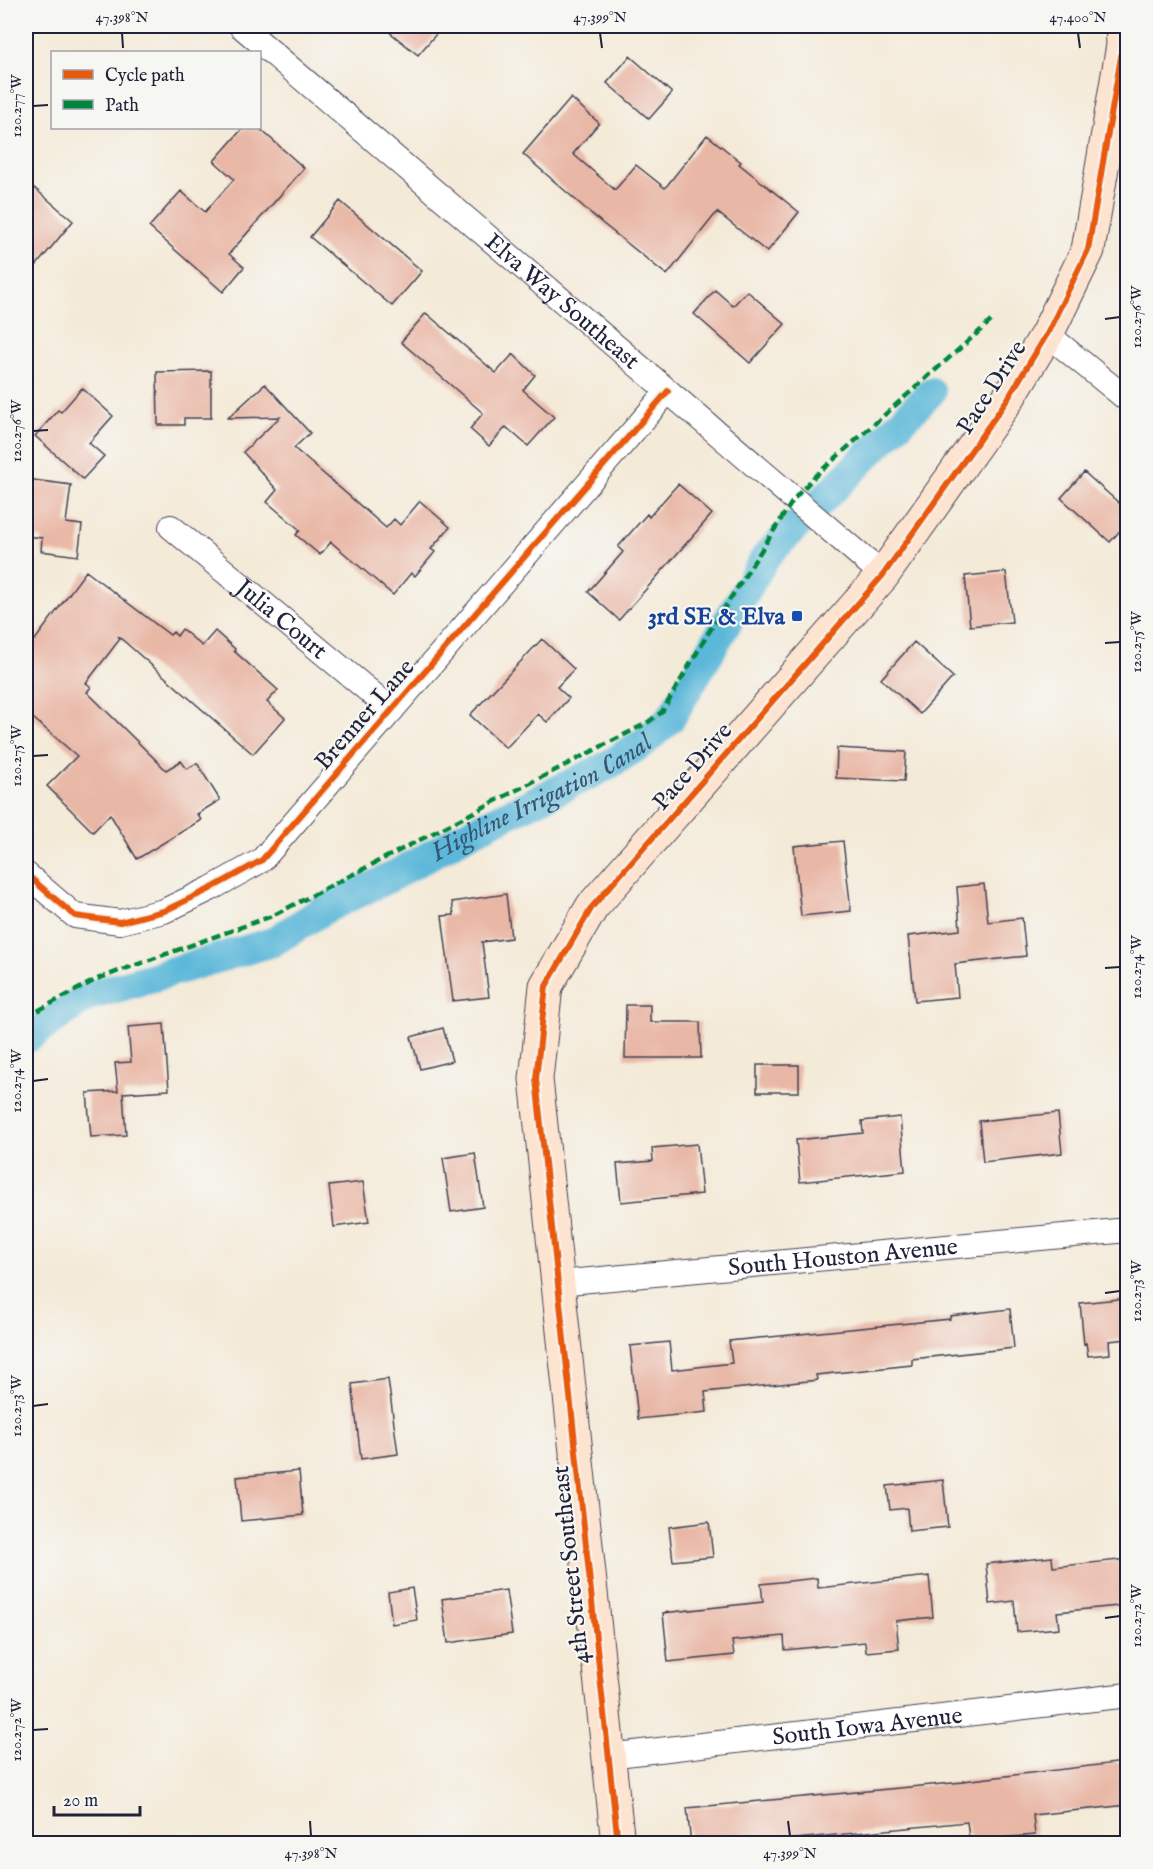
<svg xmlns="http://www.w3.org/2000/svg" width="1153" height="1869" font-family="'IM FELL English',serif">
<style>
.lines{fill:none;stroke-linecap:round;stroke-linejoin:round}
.canal{stroke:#5bb8d9;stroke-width:30}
.building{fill:#e9b7a6}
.street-casing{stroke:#424053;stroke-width:26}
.secondary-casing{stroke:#424053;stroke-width:35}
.street{stroke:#fff;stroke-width:24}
.secondary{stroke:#fde4d1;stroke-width:33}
.quiet{stroke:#00873e;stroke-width:4.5;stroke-dasharray:9 4.5;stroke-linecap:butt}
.cycleway-casing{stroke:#f6f6f2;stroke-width:10}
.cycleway{stroke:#e8590c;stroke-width:6}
.ticks{fill:none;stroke:#22223b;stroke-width:2}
.transit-dot{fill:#1a4fb4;stroke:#f6f6f2;stroke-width:2}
.labels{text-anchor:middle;stroke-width:4.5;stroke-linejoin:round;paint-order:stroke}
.street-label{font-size:24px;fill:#22223b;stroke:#f6f6f2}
.transit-label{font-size:24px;font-weight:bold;fill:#164399;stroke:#f6f6f2;text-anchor:end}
.water-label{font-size:26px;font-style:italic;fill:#365672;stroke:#f6f6f2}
.neatline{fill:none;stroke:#22223b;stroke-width:2}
.ticks-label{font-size:15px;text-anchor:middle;fill:#22223b}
</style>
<rect width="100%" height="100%" fill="#f6f6f2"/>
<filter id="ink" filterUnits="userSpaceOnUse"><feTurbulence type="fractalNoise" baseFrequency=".0167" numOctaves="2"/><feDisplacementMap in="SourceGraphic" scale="12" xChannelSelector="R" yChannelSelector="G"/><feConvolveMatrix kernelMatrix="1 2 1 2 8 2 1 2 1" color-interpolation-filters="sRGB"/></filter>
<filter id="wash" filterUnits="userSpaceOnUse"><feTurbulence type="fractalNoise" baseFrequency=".008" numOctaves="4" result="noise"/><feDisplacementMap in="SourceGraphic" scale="24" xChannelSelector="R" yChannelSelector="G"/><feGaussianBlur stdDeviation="1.35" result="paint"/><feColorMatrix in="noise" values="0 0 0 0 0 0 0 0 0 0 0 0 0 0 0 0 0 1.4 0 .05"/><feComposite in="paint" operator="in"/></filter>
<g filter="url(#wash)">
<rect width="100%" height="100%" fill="#f4ead8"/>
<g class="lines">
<path class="canal" id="s1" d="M26,1039L88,996L273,942L325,909L391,877L467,834L605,767L644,742L670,719L767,555L931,392"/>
</g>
<g id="blocks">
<path class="building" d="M382,26H443L418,55Z
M630,56L672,93L649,119L607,83Z
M571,98L599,123L573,154L615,190L636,165L665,188L707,135L741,162L739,164L799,212L767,252L717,212L667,275L602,223L523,154Z
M243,128H259L304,168L229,254L244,267L223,292L149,227L181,191L205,212L234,179L214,161Z
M26,181L73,221L26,278Z
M340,201L422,271L392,306L310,237Z
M715,290L733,306L747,291L785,324L750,363L694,314Z
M426,313L496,373L513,354L535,375L523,390L554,417L528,446L506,427L489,446L470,429L483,413L401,342Z
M211,371V418H184V425H158L157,372Z
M265,384L310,433L294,448L386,528L394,519L400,525L420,501L450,527L431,549L435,552L415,576L411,573L393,595L331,542L320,555L296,535L300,530L267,502L277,490L243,452L280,417L228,418Z
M82,388L113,416L89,443L104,456L83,479L35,436L58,410L61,412Z
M1084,472L1128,511V522L1110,542L1061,498Z
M26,479L71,485L66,523L82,525L78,556L41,551L42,538L26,536Z
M678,484L712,514L619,620L588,592L623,552L618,547L647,514L649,517Z
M86,571L170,635L173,632L177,636L182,629L202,646L215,631L235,649L234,651L278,690L267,702L285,718L253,754L118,636L120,639L86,683L91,687L87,692L166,770L181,761L187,769L197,763L220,800L197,814L201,820L137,859L110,814L93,832L47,786L77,756L26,712V632L35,640Z
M1006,572L1012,622L970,626L965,576Z
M542,639L574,669L557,687L569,698L547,722L538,714L506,748L470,715Z
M914,642L953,677L920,714L881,679Z
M837,748L906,752L904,781L836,778Z
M843,841L851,911L801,916L794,846Z
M984,884L988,922L1022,918L1026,956L955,964L958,997L915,1001L908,936L960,930L957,887Z
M506,894L511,938L482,942L489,997L453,1001L442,916L454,915L452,902Z
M626,1005H650V1022H700L701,1058H625Z
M164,1024L169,1090L123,1093L126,1135L91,1137L87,1093L118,1091L115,1063L131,1062L128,1027Z
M443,1028L452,1061L420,1069L411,1037Z
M757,1065H799V1092H757Z
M1058,1113L1062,1153L983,1162L979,1121Z
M900,1117L905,1171L800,1182L796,1140L863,1133L862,1121Z
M697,1144L702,1194L621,1202L617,1164L653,1161L652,1148Z
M475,1153L483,1207L451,1212L443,1158Z
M363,1182L369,1222L334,1227L329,1186Z
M1128,1298V1339L1109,1341L1110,1354L1088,1356L1086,1343L1084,1344L1080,1303Z
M1010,1309L1014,1348L912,1359V1365L816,1375L817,1380L705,1392L707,1412L638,1419L630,1346L669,1342L672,1370L732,1363L729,1341L950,1319V1316Z
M388,1379L398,1454L361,1459L352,1384Z
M299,1471L303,1515L241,1521L237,1477Z
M943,1480L948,1527L909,1531L907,1508L890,1510L887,1486Z
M709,1522L713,1557L673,1561L669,1527Z
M1052,1557L1053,1567L1128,1559V1605L1057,1612L1059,1628L1017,1632L1014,1601L990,1604L986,1564Z
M929,1576L933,1617L896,1621L899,1649L866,1652L865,1642L785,1650L784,1636L732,1641L734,1655L668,1662L663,1613L763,1602L761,1584L817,1578L818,1588Z
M412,1588L417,1620L392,1624L388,1592Z
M506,1590L512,1634L448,1643L442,1599Z
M1124,1762L1128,1805L1033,1815L1035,1835L1000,1838V1844H970L967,1822L744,1844H691L687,1808L963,1782V1781Z"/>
</g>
</g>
<g filter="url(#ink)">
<use href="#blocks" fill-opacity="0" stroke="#424053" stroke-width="1.5"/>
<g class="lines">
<defs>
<g id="street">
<path id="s2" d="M241,26L883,575"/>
<path d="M1047,334L1128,400"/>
<path id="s3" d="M171,527L392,710"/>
<path d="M26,874L75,916L120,922L164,911L210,889L262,860L668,391"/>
<path id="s4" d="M558,1283L1128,1230"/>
<path id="s5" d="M608,1756L1128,1695"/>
</g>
<path id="secondary" d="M618,1844L536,1079L546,986L592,907L883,575L1007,400L1047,334L1088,250L1123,45L1122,26"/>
</defs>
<use href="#street" class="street-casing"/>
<use href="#secondary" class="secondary-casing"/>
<use href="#street" class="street"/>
<use href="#secondary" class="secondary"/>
<path class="quiet" d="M26,1017L97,979L272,916L647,723L662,712L709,632L794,499L814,477L991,321"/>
<defs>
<path id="cycleway" d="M26,874L75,916L120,922L164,911L210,889L262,860L668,391
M618,1844L536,1079L546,986L592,907L883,575L1007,400L1047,334L1088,250L1123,45L1122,26"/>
</defs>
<use href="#cycleway" class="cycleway-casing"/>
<use href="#cycleway" class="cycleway"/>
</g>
</g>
<path class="ticks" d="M122,33L123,48M600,33L602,48M1078,33L1080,48M33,106L48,105M1105,319L1120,317M33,431L48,430M1105,643L1120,642M33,756L48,755M1105,968L1120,967M33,1081L48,1079M1105,1293L1120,1291M33,1406L48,1404M1105,1618L1120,1616M33,1730L48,1729M310,1821L311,1836M788,1821L790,1836"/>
<rect class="transit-dot" x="791" y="610" width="12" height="12" rx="3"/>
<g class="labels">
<g class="street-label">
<text dy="8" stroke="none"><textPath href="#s2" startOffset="423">Elva Way Southeast</textPath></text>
<text transform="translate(991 387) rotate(-57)" y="8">Pace Drive</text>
<text dy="8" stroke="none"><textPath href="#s3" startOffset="144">Julia Court</textPath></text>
<text transform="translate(364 714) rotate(-49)" y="8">Brenner Lane</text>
<text transform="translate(692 766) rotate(-49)" y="8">Pace Drive</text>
<text dy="8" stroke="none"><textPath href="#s4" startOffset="286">South Houston Avenue</textPath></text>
<text transform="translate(570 1565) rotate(-96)" y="8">4th Street Southeast</text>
<text dy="8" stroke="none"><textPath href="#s5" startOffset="261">South Iowa Avenue</textPath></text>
</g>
<g class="transit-label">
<text x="785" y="624">3rd SE &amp; Elva</text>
</g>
<g class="water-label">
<text dy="9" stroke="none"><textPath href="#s1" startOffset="573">Highline Irrigation Canal</textPath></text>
</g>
</g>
<rect width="1153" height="1869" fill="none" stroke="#f6f6f2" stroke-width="66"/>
<rect x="51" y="51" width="210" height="78" fill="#f6f6f2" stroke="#a1a1a9" stroke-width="1.5"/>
<rect x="63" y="70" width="30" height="9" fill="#e8590c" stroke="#a1a1a9" stroke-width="1.5"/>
<text x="105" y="81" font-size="18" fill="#22223b">Cycle path</text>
<rect x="63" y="100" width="30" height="9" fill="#00873e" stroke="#a1a1a9" stroke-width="1.5"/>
<text x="105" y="111" font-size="18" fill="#22223b">Path</text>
<path d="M54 1806v9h86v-9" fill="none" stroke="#22223b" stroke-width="3"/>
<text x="63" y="1806" font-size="18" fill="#22223b" stroke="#f6f6f2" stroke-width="4.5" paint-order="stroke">20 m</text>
<rect x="33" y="33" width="1087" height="1803" class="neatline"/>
<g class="ticks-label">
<text x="122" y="22">47.398°N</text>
<text x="600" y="22">47.399°N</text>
<text x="1078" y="22">47.400°N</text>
<text transform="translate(16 106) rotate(-90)" y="5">120.277°W</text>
<text transform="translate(1136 317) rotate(-90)" y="5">120.276°W</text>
<text transform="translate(16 431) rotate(-90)" y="5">120.276°W</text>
<text transform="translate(1136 642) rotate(-90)" y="5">120.275°W</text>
<text transform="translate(16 756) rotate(-90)" y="5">120.275°W</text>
<text transform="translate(1136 967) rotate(-90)" y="5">120.274°W</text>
<text transform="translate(16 1081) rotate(-90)" y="5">120.274°W</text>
<text transform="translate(1136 1291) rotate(-90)" y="5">120.273°W</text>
<text transform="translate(16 1406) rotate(-90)" y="5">120.273°W</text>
<text transform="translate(1136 1616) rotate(-90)" y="5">120.272°W</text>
<text transform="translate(16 1730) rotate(-90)" y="5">120.272°W</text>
<text x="311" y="1858">47.398°N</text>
<text x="790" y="1858">47.399°N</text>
</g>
</svg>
